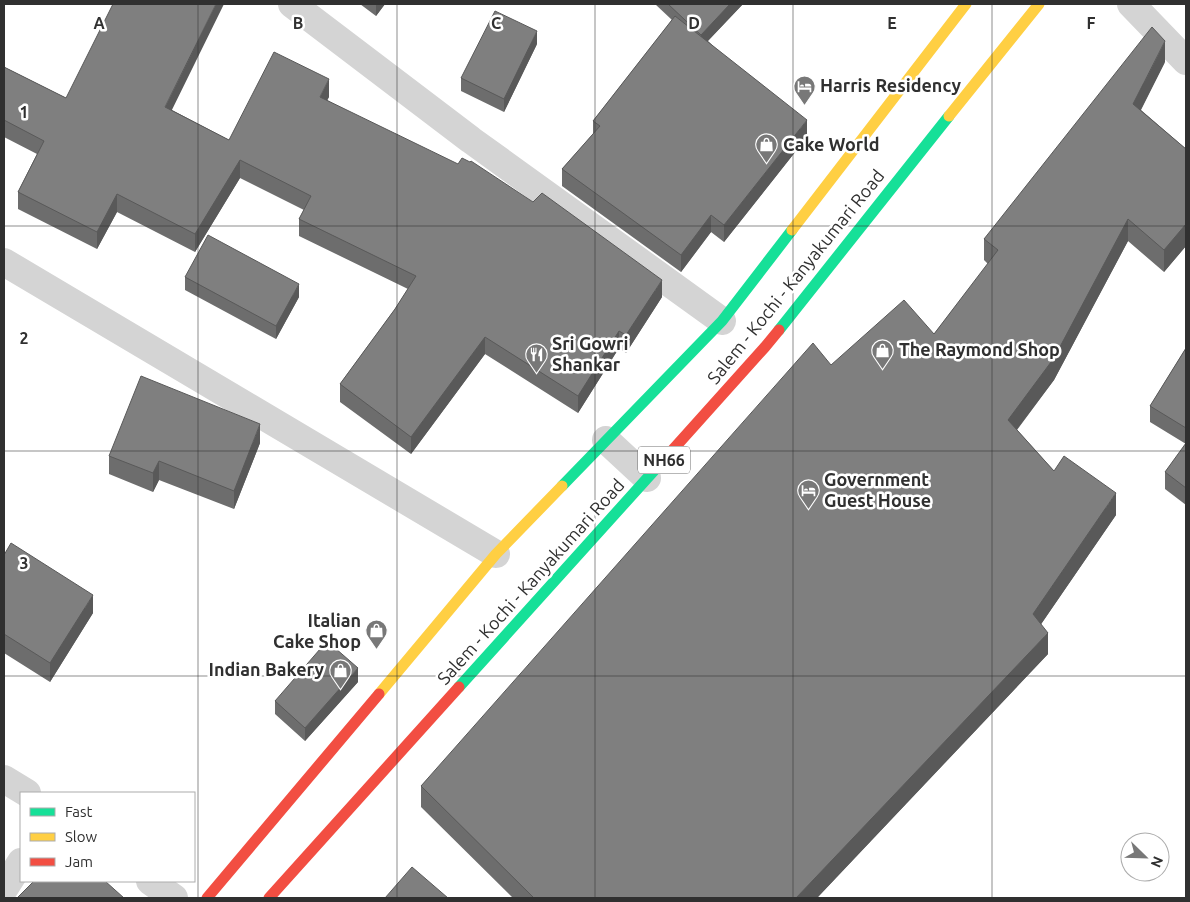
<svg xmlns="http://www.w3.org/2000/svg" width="1190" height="902" font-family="Ubuntu,sans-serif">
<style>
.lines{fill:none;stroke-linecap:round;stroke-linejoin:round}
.street{stroke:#d4d4d4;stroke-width:28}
.fast{stroke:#16e098;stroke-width:11}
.slow{stroke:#ffcf43;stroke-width:11}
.jam{stroke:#f24e42;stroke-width:11}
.wall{fill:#6d6d6d}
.shaded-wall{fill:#595959}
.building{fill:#7f7f7f;stroke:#595959}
.grid{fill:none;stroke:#303030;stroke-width:1;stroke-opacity:0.55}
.labels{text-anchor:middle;stroke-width:5;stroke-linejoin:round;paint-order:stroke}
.shield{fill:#fff;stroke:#6e6e6e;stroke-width:1}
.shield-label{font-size:16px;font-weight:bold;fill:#303030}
.poi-label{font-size:18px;font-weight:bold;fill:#303030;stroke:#fff;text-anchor:start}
.street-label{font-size:18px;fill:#303030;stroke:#fff}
.grid-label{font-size:16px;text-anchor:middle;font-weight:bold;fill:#303030;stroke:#fff;stroke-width:5;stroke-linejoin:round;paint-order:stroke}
</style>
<rect width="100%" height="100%" fill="#fff"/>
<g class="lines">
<path class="street" d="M292,4L471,140L722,321
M1131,4L1186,61
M4,262L496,554
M606,440L647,478
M4,779L27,793
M150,881L174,898
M4,889L21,862"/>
<path class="fast" d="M779,330L949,116
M562,486L722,321L792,230
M459,687L660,464"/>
<path class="slow" d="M949,116L1039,4
M792,230L966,4
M379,694L496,554L562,486"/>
<path class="jam" d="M660,464L765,347L779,330
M207,898L379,694
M269,898L459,687"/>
</g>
<path class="wall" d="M360,4H385L376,16Z
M655,4H743L708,41L807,137L724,242L711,232L681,272L562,186V169L593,134V121L672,20Z
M537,44L504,112L461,91V78Z
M1165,62L1141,110L1186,149V246L1164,272L1128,241L1054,380L1017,430L1054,471L1116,515L1041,624L1048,654L817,898H513L421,807V786L831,365L934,334L988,264L984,260V239Z
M4,67L66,98L172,110L229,140L329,97L327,100L662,297L626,353L619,348L578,413L485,354L411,454L340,402V384L395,309L408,289L299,236V219L304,210L240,178L195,252L117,212L97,249L18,209V192L37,154L4,137Z
M185,277L299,297L276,339L185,290Z
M1186,348V505L1165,489V472L1186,444L1150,422V406Z
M260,443L234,509L159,480L153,492L109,474V456Z
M4,555L93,613L50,682L4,653Z
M358,682L305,741L275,714V701Z"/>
<path class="shaded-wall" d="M216,4H224L165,124V107Z
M376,4H385L376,16Z
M730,4H743L701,48V35Z
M537,31V44L504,112V99Z
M1165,41V62L1133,125V104Z
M329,79V97L320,114V97Z
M807,120V137L724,242V225Z
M240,160V178L195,252V234Z
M117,194V212L97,249V232Z
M711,215V232L681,272V255Z
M1128,219V241L1054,380L1008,441V420Z
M1186,224V246L1164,272V250Z
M662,280V297L626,353V335Z
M299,284V297L276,339V326Z
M619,331V348L578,413V396Z
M485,337V354L411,454V437Z
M260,424V443L234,509V491Z
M159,461V480L153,492V473Z
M1116,493V515L1033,636V614Z
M93,595V613L50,682V663Z
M1048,633V654L817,898H796Z
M358,668V682L305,741V728Z"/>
<path class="building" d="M113,4H216L165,107L229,140L274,52L329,79L320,97L458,164L462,158L470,162L471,161L533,202L542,193L662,280L626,335L619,331L578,396L485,337L411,437L340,384L395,309L416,276L299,219L311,196L240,160L195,234L117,194L97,232L18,192L44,141L4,120V67L66,98Z
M668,4H730L701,35Z
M495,11L537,31L504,99L461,78Z
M675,16L807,120L724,225L711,215L681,255L562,169L600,126L593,121Z
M1152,27L1165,41L1133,104L1186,149V224L1164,250L1128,219L1054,358L1008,420L1054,471L1064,456L1116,493L1033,614L1048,633L796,898H534L421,786L813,343L831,365L904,300L934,334L998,250L984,239Z
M208,235L299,284L276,326L185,277Z
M1186,348V428L1150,406Z
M141,376L260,424L234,491L159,461L153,473L109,456Z
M1186,443V488L1165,472Z
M11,543L93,595L50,663L4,634V555Z
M327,641L358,668L305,728L275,701Z
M412,867L448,898H385Z
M34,881H105L124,898H17Z"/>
<path class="grid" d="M198,4V898M397,4V898M595,4V898M793,4V898M992,4V898M4,226H1186M4,451H1186M4,676H1186"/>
<defs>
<symbol id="hotel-pin" viewBox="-11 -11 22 30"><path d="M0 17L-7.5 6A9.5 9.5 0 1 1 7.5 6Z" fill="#787878" stroke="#fff"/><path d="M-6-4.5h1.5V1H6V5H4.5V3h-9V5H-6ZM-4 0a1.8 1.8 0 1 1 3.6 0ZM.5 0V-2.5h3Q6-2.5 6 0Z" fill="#fff"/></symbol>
<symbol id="shop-pin" viewBox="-11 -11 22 30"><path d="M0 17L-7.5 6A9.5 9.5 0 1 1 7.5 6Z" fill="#787878" stroke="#fff"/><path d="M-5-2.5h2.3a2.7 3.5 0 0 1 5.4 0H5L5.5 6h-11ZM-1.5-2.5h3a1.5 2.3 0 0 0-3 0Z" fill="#fff"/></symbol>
<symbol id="restaurant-pin" viewBox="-11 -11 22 30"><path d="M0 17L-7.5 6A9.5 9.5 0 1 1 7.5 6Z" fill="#787878" stroke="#fff"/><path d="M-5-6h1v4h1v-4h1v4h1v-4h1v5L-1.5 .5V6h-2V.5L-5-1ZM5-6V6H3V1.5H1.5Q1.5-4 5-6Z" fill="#fff"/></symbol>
</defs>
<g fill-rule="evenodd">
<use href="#hotel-pin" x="792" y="74" width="25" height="34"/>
<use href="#shop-pin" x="754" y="132" width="25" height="34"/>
<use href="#shop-pin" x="870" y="338" width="25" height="34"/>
<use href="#restaurant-pin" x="524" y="342" width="25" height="34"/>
<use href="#hotel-pin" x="796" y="478" width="25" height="34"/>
<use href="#shop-pin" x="364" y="618" width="25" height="34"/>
<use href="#shop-pin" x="328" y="658" width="25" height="34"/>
</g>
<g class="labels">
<rect class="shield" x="638" y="446.5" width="52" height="27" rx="4"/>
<g class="shield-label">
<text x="664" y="466">NH66</text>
</g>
<g class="poi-label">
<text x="820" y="92">Harris Residency</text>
<text x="783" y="151">Cake World</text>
<text x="552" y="350">Sri Gowri<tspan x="552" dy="21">Shankar</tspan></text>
<text x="899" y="356">The Raymond Shop</text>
<text x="824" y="486">Government<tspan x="824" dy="21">Guest House</tspan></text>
<text x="361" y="627" text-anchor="end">Italian<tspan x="361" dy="21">Cake Shop</tspan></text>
<text x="324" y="676" text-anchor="end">Indian Bakery</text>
</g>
<g class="street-label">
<text transform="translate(796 277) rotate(-51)" y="6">Salem - Kochi - Kanyakumari Road</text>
<text transform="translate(531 582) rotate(-48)" y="6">Salem - Kochi - Kanyakumari Road</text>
</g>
</g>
<g class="grid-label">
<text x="99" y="29">A</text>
<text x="298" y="29">B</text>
<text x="496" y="29">C</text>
<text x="694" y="29">D</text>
<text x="892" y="29">E</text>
<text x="1091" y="29">F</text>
<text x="24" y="118">1</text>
<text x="24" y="344">2</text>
<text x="24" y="569">3</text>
</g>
<rect width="1190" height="902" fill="none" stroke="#303030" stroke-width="10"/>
<rect x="20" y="792" width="175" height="90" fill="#ffffff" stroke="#acacac"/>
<rect x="30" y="808" width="25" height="8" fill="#16e098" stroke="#acacac"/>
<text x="65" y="817" font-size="15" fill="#303030">Fast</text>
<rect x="30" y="833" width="25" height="8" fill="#ffcf43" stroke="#acacac"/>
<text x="65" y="842" font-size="15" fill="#303030">Slow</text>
<rect x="30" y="858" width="25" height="8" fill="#f24e42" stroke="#acacac"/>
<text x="65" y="867" font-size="15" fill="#303030">Jam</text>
<g transform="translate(1145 857) rotate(113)"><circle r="24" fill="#ffffff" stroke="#acacac"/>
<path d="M0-4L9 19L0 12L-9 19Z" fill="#787878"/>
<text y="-8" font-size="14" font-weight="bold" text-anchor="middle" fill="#303030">N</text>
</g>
</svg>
